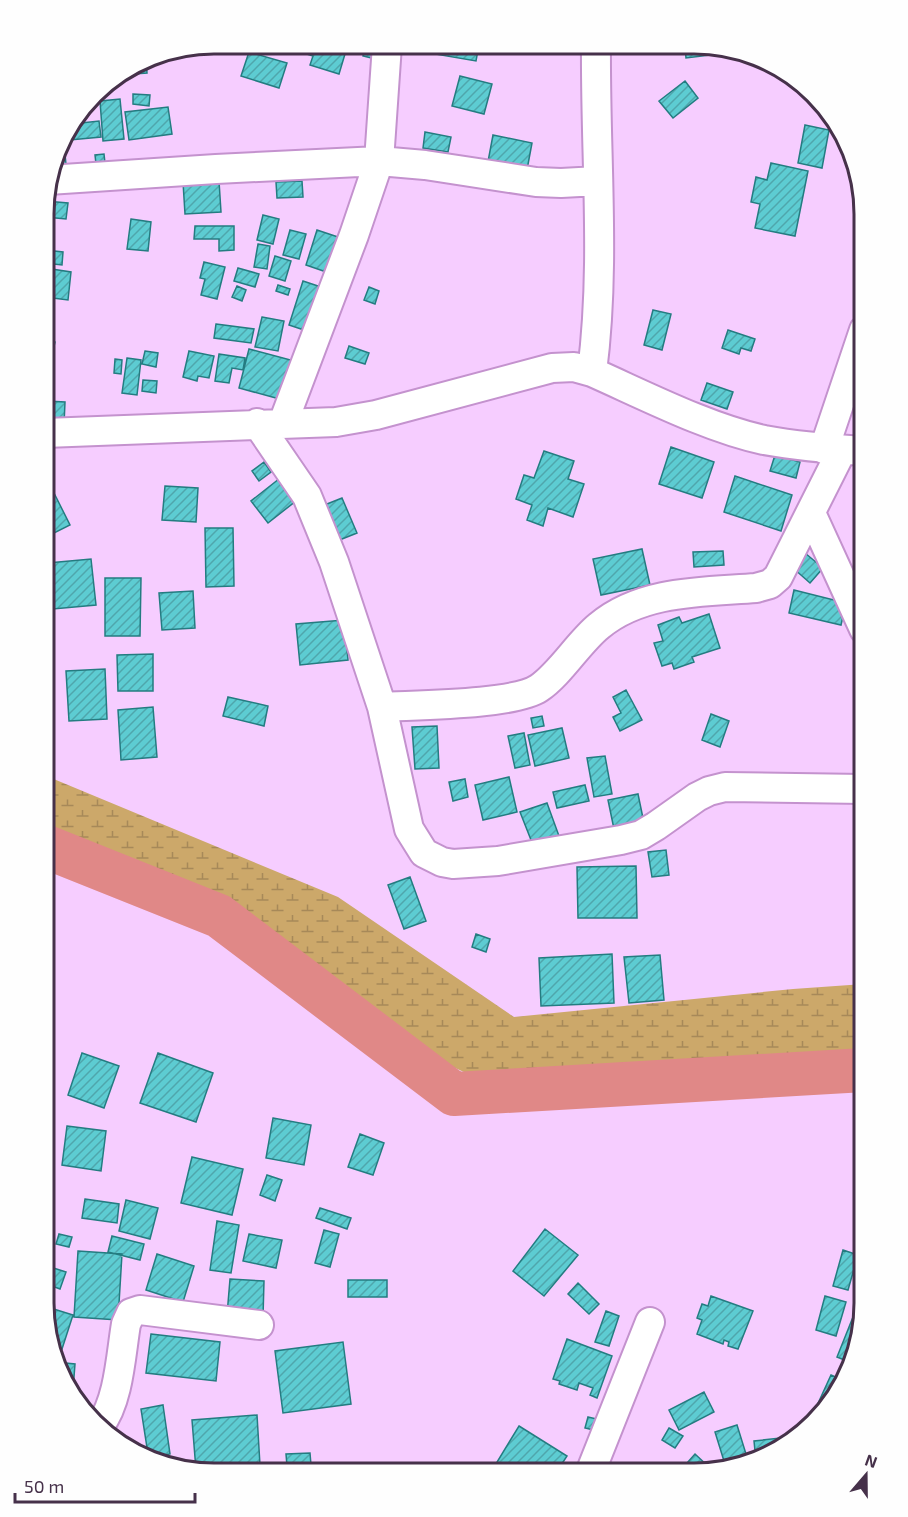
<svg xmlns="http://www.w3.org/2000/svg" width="908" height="1517" font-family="'Exo 2',sans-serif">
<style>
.wetland{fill:url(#wetland-marsh)}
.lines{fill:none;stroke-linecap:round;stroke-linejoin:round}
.river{stroke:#e08887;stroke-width:44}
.building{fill:url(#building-hatch);stroke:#247c81;stroke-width:1.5}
.minor-casing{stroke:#c492ce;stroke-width:32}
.minor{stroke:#fff;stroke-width:28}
.rim{fill:none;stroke:#46314a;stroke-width:3}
</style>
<defs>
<pattern id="wetland-marsh" width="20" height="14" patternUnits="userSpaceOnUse" patternTransform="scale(1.5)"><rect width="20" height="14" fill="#cca86a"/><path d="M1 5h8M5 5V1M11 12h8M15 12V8" fill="none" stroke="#a78959"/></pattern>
<pattern id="building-hatch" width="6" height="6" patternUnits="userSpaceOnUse" patternTransform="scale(1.5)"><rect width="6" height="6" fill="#5dccd2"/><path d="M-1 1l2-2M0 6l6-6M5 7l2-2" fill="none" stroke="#4fa6ac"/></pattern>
</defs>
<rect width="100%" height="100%" fill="#f6cdff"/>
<path class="wetland" d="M44,775L338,897L514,1017L793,989L864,984V1059L540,1107L312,1002L133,885L44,855Z"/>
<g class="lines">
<path class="river" d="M44,846L219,916L454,1094L864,1070"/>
</g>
<path class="building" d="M292,44H348L339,74L310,65L313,56L291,49Z
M357,44L384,45L380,60L363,56L365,48Z
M437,45H479L476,61L435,54Z
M630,46H674V48L631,51Z
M685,46L727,47L735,52L686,58Z
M249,52L287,63L279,88L241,76Z
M146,58L147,73L119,75Z
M460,76L492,84L484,114L452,106Z
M685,81L698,98L673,118L659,101Z
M133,94L150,95L149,106L133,104Z
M120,99L124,139L103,141L100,101Z
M168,107L172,134L129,140L125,112Z
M99,121L101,137L70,140L69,128L72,124Z
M805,125L829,130L822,168L798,163Z
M425,132L451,137L448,152L423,148Z
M493,135L532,143L526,175L487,167Z
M63,136L66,164L53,166L61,138Z
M104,154L106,172L97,173L95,155Z
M771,163L808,171L795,236L755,228L760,204L751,202L756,177L767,180Z
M219,181L221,212L185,214L183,182Z
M302,181L303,197L277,198L276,182Z
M45,201L68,203L66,219L45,217Z
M263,215L279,219L273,244L257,240Z
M131,219L151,222L148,251L127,249Z
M195,226H234V250L219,251V239H194Z
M290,230L306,234L299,259L283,255Z
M317,230L347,240L335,275L306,265Z
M258,244L270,246L267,269L254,267Z
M45,250L63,252L62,265L45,263Z
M275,256L291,261L285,281L269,276Z
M204,262L225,267L217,299L201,295L205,279L200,278Z
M45,268L71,272L68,300L45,297Z
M238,268L259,274L255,287L234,281Z
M303,281L324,288L310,332L289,325Z
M278,285L290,289L288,295L276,291Z
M237,286L246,290L242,301L232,297Z
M369,287L379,291L375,304L364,300Z
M653,310L671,314L662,350L644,345Z
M262,317L284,321L278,351L255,347Z
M216,324L254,329L251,343L214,338Z
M728,330L755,339L751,351L741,348L739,354L722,348Z
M45,340L55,342L49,367L45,366Z
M349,346L369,353L365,364L345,358Z
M249,349L298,362L287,401L239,388Z
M145,351L158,353L156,367L142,364Z
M189,351L214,356L209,378L198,376L197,381L183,377Z
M219,354L245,358L243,370L232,368L229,383L215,381Z
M127,358L141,360L137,395L122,393Z
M115,359L122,360L121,374L114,373Z
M143,380L157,381L156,393L142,391Z
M707,383L733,392L727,409L701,400Z
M46,401L65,402L64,425L45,424Z
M671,447L714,462L702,498L659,484Z
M544,451L574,461L568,479L584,484L573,517L548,508L543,526L527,520L532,505L516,499L524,475L534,478Z
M775,455L800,462L796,478L770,471Z
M264,462L271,472L259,481L252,471Z
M45,475L70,525L44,538L45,476Z
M284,475L301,497L268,523L251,501Z
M735,476L792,495L781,531L724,512Z
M165,486L198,488L196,522L162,520Z
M342,498L357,533L337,541L322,506Z
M205,528H233L234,586L206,587Z
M642,549L650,585L601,595L593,559Z
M723,551L724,565L694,567L693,552Z
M805,553L823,568L810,583L793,568Z
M91,559L96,605L53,609L48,563Z
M105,578H141L140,636H105Z
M794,590L846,603L841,625L789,613Z
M193,591L195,628L162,630L159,593Z
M709,614L720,648L692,657L694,662L674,669L672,663L662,666L654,643L663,641L658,625L679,617L682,623Z
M344,620L348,660L300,665L296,624Z
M153,654V691H118L117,655Z
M105,669L107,719L69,721L66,671Z
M626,690L642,720L620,731L613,717L621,713L613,697Z
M228,697L268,706L264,726L223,716Z
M153,707L157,757L121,760L118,710Z
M711,714L729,721L720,747L702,740Z
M542,716L544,726L533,728L531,718Z
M437,726L439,768L415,769L412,727Z
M562,728L569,758L535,766L528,735Z
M524,733L530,765L515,768L508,736Z
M605,756L612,794L594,797L587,758Z
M509,777L517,812L483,820L475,785Z
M465,779L468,797L453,801L449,782Z
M585,785L589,801L557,808L553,792Z
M638,794L644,823L614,829L608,800Z
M547,803L559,836L533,845L520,812Z
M666,850L669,875L652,877L648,852Z
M636,866L637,918H578L577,867Z
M410,877L426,921L404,929L388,885Z
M476,934L490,939L486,952L472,947Z
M612,954L614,1003L541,1006L539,958Z
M660,955L664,1000L629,1003L624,957Z
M44,1025H50L48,1057L44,1056Z
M82,1053L119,1066L104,1108L68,1095Z
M158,1053L213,1073L196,1122L140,1103Z
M273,1118L311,1125L304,1165L266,1158Z
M67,1126L106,1131L101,1171L62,1165Z
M360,1134L384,1143L373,1175L348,1167Z
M192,1157L243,1169L232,1215L181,1203Z
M267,1175L282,1180L275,1201L260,1195Z
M85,1199L119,1204L117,1223L82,1218Z
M126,1200L158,1208L150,1239L119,1231Z
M320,1208L351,1218L347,1229L316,1218Z
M217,1221L239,1225L231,1273L210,1270Z
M545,1229L578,1255L544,1296L513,1271Z
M324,1230L339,1234L330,1267L315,1263Z
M59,1234L72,1237L69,1247L56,1244Z
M249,1234L282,1240L276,1268L243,1261Z
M112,1236L144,1244L140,1260L108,1252Z
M843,1250L858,1255L848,1290L833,1286Z
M78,1251L122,1254L118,1320L74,1317Z
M157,1254L194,1266L183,1302L146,1290Z
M44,1265L66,1272L60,1289L44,1283Z
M230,1279L264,1281L263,1317L227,1315Z
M348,1280H387V1297H348Z
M578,1283L599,1304L589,1314L568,1294Z
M711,1296L753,1311L738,1349L728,1346L729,1342L724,1340L723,1344L697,1334L702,1320L697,1318L702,1304L708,1306Z
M825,1296L846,1302L836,1336L816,1330Z
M44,1306L73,1315L62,1349L52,1345Z
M857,1307L864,1310V1314L847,1361L837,1357Z
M606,1311L619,1316L609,1346L595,1342Z
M151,1334L220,1342L216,1381L146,1373Z
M567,1339L612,1356L597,1398L590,1395L593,1388L579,1383L577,1390L559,1384L560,1381L553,1379Z
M343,1342L351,1404L283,1413L275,1351Z
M55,1362L75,1364L73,1390L56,1368Z
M831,1375L840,1379L829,1407L810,1421Z
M704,1392L714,1412L679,1430L669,1410Z
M163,1405L170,1454L155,1457L148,1454L141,1409Z
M257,1415L260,1465L196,1470L192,1420Z
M588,1417L601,1420L598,1431L585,1428Z
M737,1425L746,1454L724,1461L715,1432Z
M519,1426L567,1456L556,1473H503L494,1467Z
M669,1428L683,1436L675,1448L662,1440Z
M790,1437L759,1461H756L754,1441Z
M310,1453L311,1465L287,1466L286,1454Z
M695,1454L709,1467L706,1471L694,1473H678Z"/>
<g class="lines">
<defs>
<path id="minor" d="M48,180L216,169L379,161L425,165L536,182L561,183L598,181
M592,372C606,264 595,155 596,46
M257,423L307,496L334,562L382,707L409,829L424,853L442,862L453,864L498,861L621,840L641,835L656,826L697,797L709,791L725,787L864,789
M283,423L354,235L379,161L387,45
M45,433L336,422L376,415L552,368L574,367L592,372C644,395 708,428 764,440C797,446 831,449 864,451
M824,449L864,330
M811,513L864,629
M382,707C415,705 514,705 539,688C560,674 579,642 599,626C642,590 704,592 756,588L770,584L778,577L842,450
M100,1425C119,1401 121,1353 126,1324L131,1313L140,1310L259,1325
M590,1473L650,1322"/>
</defs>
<use href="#minor" class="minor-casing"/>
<use href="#minor" class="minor"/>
</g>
<path d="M0 0H908V1517H0ZM214 54H694A160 160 0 0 1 854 214V1303A160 160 0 0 1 694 1463H214A160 160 0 0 1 54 1303V214A160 160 0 0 1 214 54Z" fill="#fefefe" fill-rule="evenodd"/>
<path class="rim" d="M214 54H694A160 160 0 0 1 854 214V1303A160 160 0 0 1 694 1463H214A160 160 0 0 1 54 1303V214A160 160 0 0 1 214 54Z"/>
<g transform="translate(866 1475) rotate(20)" stroke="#fefefe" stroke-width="4.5" paint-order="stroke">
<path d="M0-4.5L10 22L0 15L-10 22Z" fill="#46314a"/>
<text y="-9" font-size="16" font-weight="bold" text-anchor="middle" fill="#46314a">N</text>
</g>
<path d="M15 1493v9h180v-9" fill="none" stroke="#46314a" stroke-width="3"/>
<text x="24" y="1493" font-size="18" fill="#46314a" stroke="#fefefe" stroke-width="4.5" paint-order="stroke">50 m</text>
</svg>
